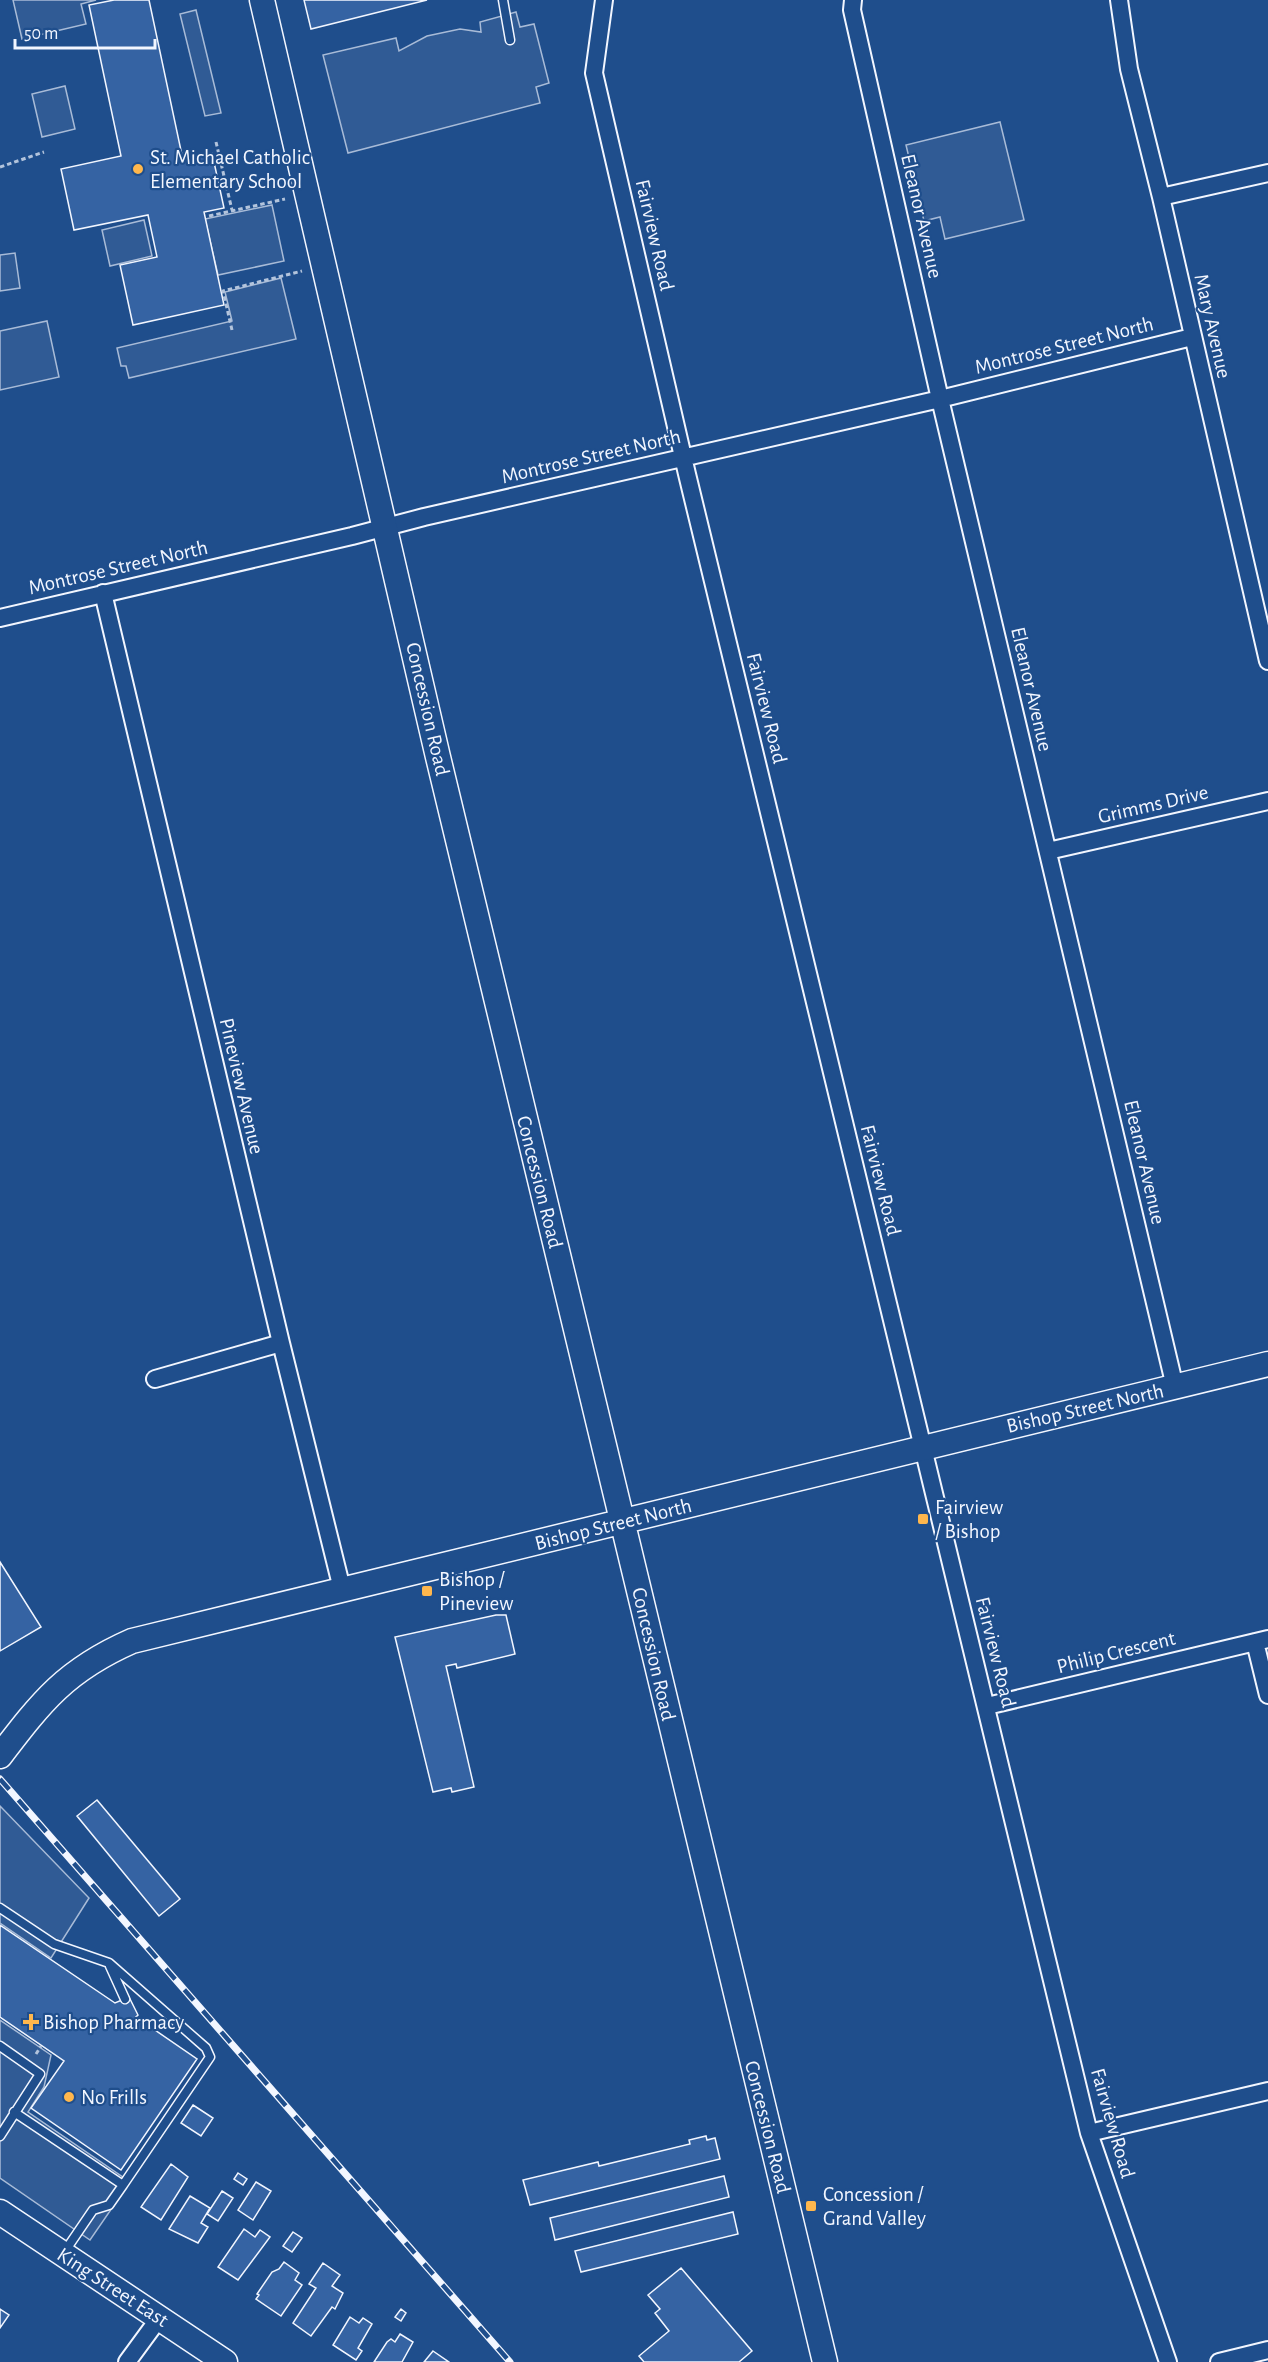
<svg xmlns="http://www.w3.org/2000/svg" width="1268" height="2362" font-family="'Alegreya Sans',sans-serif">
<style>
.built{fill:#305b95;stroke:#a8bbd7;stroke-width:1.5}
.building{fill:#3563a3;stroke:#f2f6ff;stroke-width:1.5}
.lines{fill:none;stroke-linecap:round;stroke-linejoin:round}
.lane-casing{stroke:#f2f6ff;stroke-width:11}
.street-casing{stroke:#f2f6ff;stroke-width:20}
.secondary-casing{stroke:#f2f6ff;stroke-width:27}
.path{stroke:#b3c4dc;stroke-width:3;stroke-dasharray:4.5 3;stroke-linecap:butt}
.lane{stroke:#1f4e8c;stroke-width:8}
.street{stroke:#1f4e8c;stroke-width:16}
.secondary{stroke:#1f4e8c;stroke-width:24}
.rail-casing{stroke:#f2f6ff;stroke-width:7}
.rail{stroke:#1f4e8c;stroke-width:4.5;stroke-dasharray:14;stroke-linecap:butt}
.poi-dot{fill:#ffb74d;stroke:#1f4e8c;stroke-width:2}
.labels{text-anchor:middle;stroke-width:4.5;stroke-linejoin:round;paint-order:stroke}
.poi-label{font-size:21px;fill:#f2f6ff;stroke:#1f4e8c;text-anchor:start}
.street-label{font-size:21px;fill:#f2f6ff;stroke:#1f4e8c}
</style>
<rect width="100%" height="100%" fill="#1f4e8c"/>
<path class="built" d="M13,0H96L81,4L86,24L22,39Z
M196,10L221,113L205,116L180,14Z
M516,12L520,27L534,24L549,83L536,87L540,103L348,153L323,55L396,38L399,51L427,36L460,29L481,32L480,22Z
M65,86L75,129L42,137L32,94Z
M1000,122L1024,220L945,239L940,217L924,221L906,145Z
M272,205L284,261L218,275L205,219Z
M144,220L152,256L110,266L102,230Z
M15,253L20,288L0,291V255Z
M281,278L296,339L129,378L126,366H121L117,348L232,321L225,292Z
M47,321L59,377L0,390V331Z
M0,1806L89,1898L51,1958L0,1923Z
M0,2020L51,2055L44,2087L28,2112L130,2182L90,2240L0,2178Z"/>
<path class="building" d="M114,0H149L183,160L212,153L224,208L204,212L224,305L133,325L120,265L157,257L148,215L74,230L61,169L121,156L89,5Z
M304,0H427L311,29Z
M0,1562L41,1627L0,1651Z
M496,1615H506L515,1654L457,1668L456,1664L446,1666L474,1787L452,1792L451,1788L433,1792L395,1637Z
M97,1800L180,1899L159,1916L77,1816Z
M0,1925L115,2003L129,1997L138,2015L136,2017L197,2059L121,2170L31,2108L64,2061L0,2017Z
M193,2105L213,2118L201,2136L181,2123Z
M706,2136L707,2140L715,2138L720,2159L530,2205L523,2180L598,2162L599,2166L690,2144L689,2140Z
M171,2164L188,2177L161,2220L141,2207Z
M238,2173L247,2179L243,2185L234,2179Z
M724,2176L729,2197L555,2240L550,2218Z
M256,2182L271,2191L253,2220L238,2210Z
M222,2191L233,2198L218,2221L207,2214Z
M190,2196L210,2208L201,2223L208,2227L198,2243L169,2229Z
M733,2212L738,2234L581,2272L575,2251Z
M244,2229L255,2237L260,2230L270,2237L238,2280L218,2267Z
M293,2232L302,2238L292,2252L283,2246Z
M284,2262L299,2273L295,2280L302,2285L281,2316L256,2299L259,2295L257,2294L272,2272L279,2269Z
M323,2263L340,2275L332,2286L343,2293L335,2309L332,2307L311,2336L293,2323L316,2288L309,2284Z
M681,2268L752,2351L739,2362H644L639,2356L669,2331L655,2313L660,2309L648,2295Z
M0,2309L9,2315L0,2328Z
M401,2309L406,2313L401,2321L395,2317Z
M350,2317L359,2323L363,2318L372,2324L358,2348L362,2351L356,2360L333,2345Z
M400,2334L413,2342L402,2362H374L387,2342L391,2339L395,2342Z
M433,2351L449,2362H424Z"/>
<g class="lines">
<defs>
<path id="lane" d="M503,0L510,40
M0,1908L54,1944L109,1963L206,2048L210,2057L123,2185
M110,1966L125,1999
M0,2046L40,2074L0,2136
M14,2112L123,2185L109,2205L93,2210L63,2254"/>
<path id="street" d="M604,0L594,73L687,474L1089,2133L1168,2362
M853,0L852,10L940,399L1175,1387
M1119,0L1129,69L1161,197L1268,661
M1161,197L1268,173
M103,593L281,1343L342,1589
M0,618L352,536L424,517L940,399L1192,337
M1048,851L1268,801
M155,1379L281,1343
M1255,1642L1268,1695
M987,1706L1268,1639
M1089,2133L1268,2091
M127,2362L160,2317
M1219,2362L1268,2350"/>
<path id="secondary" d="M262,0C319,253 380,505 438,757L825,2362
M0,1756C42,1701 66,1670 132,1641L1268,1364
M0,2212L225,2362"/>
</defs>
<use href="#lane" class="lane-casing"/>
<use href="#street" class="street-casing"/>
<use href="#secondary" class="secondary-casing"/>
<path class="path" d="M216,142L232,210
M0,167L44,152
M209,216L285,199
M232,330L223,291L302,271
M36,2054L41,2046"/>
<use href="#lane" class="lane"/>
<use href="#street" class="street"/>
<use href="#secondary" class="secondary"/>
<defs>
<path id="rail" d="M0,1779L510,2362"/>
</defs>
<use href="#rail" class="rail-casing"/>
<use href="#rail" class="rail"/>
</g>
<g class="poi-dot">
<circle cx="138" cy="169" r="6"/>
<rect x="917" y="1513" width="12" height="12" rx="3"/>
<rect x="421" y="1585" width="12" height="12" rx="3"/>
<path d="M28 2013h6v6h6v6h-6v6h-6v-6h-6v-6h6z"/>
<circle cx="69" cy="2097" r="6"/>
<rect x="805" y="2200" width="12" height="12" rx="3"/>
</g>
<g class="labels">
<g class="poi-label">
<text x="150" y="164">St. Michael Catholic<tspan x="150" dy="24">Elementary School</tspan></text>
<text x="935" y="1514">Fairview<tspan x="935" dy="24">/ Bishop</tspan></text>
<text x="439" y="1586">Bishop /<tspan x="439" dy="24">Pineview</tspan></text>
<text x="43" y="2029">Bishop Pharmacy</text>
<text x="81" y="2104">No Frills</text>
<text x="823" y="2201">Concession /<tspan x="823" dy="24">Grand Valley</tspan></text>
</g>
<g class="street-label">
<text transform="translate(922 216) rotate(77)" y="7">Eleanor Avenue</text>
<text transform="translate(655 235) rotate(77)" y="7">Fairview Road</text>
<text transform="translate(1213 326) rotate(77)" y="7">Mary Avenue</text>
<text transform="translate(1064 345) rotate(-14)" y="7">Montrose Street North</text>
<text transform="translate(591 456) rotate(-13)" y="7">Montrose Street North</text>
<text transform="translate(118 567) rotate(-13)" y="7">Montrose Street North</text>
<text transform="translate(1032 689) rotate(77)" y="7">Eleanor Avenue</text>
<text transform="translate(767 708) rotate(76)" y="7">Fairview Road</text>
<text transform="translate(428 709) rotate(77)" y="7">Concession Road</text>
<text transform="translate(1153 804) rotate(-13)" y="7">Grimms Drive</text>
<text transform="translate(242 1086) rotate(77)" y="7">Pineview Avenue</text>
<text transform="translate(1145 1162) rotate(77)" y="7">Eleanor Avenue</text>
<text transform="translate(881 1180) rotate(76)" y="7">Fairview Road</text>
<text transform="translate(540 1182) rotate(76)" y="7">Concession Road</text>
<text transform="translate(1085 1408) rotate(-13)" y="7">Bishop Street North</text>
<text transform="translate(613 1524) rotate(-14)" y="7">Bishop Street North</text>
<text transform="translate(996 1652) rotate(76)" y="7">Fairview Road</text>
<text transform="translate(1116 1652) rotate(-14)" y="7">Philip Crescent</text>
<text transform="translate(654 1654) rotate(77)" y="7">Concession Road</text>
<text transform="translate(1113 2123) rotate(74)" y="7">Fairview Road</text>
<text transform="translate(768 2127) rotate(76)" y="7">Concession Road</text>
<text transform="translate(113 2287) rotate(33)" y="7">King Street East</text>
</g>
</g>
<path d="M15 39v9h140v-9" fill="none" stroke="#f2f6ff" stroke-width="3"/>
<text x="24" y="39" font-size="18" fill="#f2f6ff" stroke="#1f4e8c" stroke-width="4.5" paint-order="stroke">50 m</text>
</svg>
